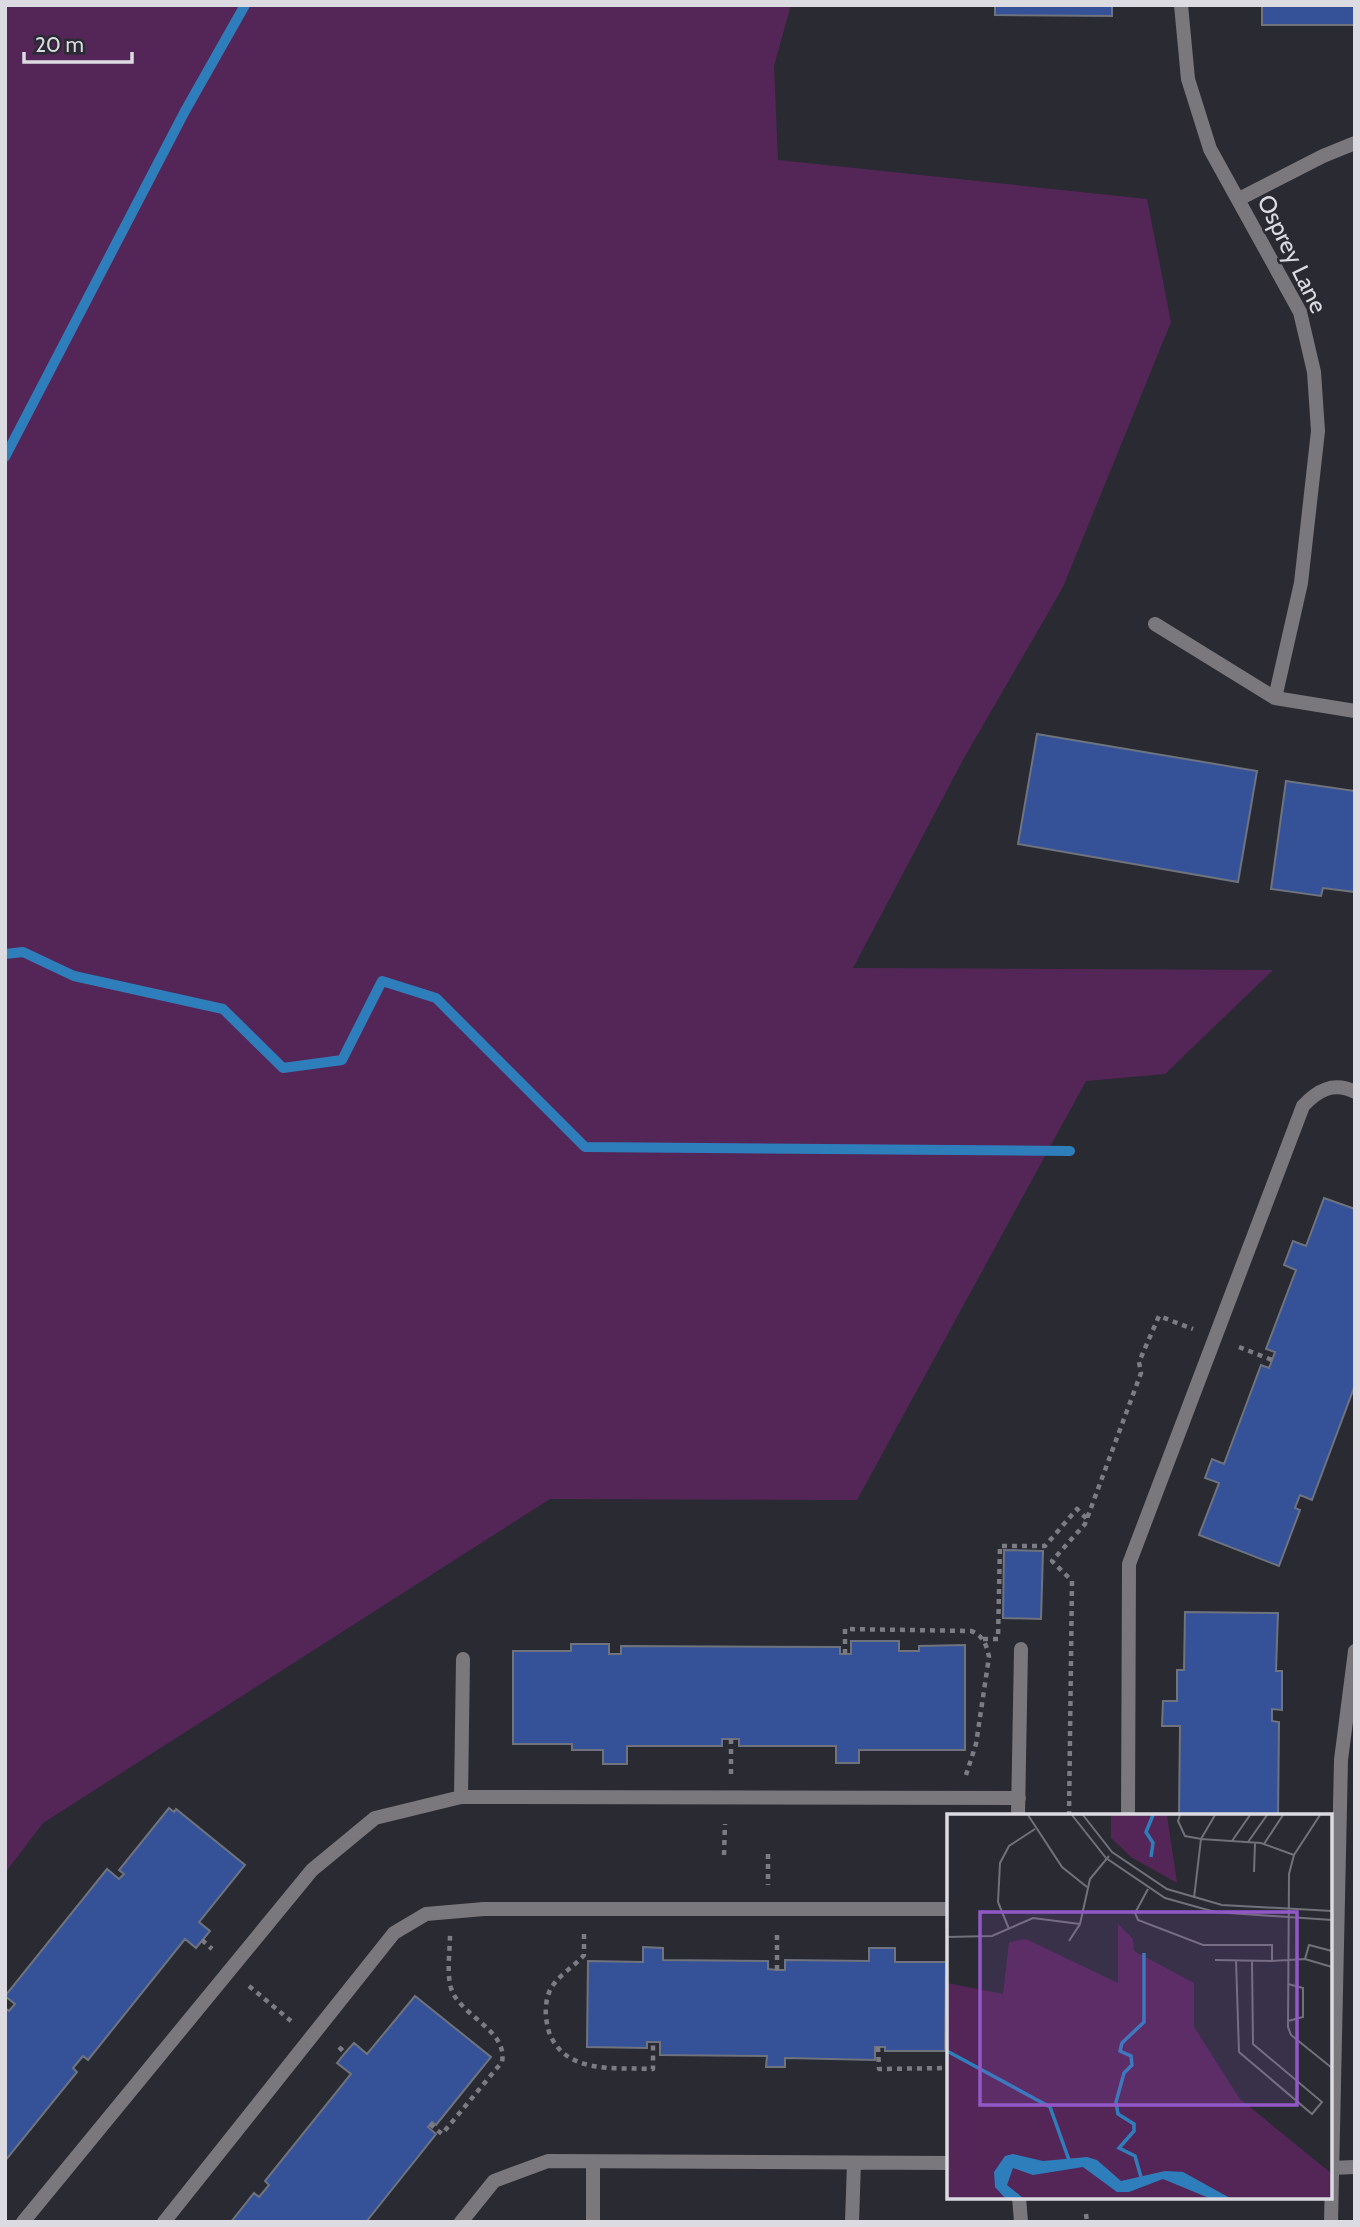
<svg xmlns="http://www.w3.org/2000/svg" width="1360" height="2227" font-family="Cabin,sans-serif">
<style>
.green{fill:#542658}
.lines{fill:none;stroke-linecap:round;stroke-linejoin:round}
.stream{stroke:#2f7ebc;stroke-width:10}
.building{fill:#355299;stroke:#6e737d;stroke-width:2}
.path{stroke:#7c7c84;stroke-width:4.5;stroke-dasharray:5 5;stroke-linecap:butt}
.minor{stroke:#7a787d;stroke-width:14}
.tertiary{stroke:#7a787d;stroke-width:14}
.labels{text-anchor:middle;stroke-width:5;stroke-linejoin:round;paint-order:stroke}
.street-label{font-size:24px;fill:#dbdbe1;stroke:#2a2a33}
.inset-river{fill:none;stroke:#2f7ebc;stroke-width:3.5}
.inset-road{fill:none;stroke:#717179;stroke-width:2}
.view{fill:#9358c8;fill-opacity:0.15;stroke:#9358c8;stroke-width:3.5}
.inset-edge{fill:none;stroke:#dbdbe1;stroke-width:3.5}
</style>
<rect width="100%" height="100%" fill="#2a2a33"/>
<path class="green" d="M5,5H791L774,66L778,160L1147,199L1171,322L1063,587L964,758L853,968L1273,970L1165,1074L1086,1081L857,1500L550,1499L43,1823L5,1873Z"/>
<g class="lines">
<path class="stream" d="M5,457L185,111L245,5
M5,954L23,952L74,976L223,1009L283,1068L342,1060L382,981L436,998L585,1147L1070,1151"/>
</g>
<path class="building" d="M995,5H1112V16L995,15Z
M1262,5H1355V25H1262Z
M1037,734L1257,771L1238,882L1018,844Z
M1286,781L1355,791V892L1323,888L1321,896L1271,889Z
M1324,1198L1355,1209V1385L1312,1500L1300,1495L1295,1508L1300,1510L1279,1566L1199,1535L1219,1483L1205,1478L1212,1459L1224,1464L1261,1365L1269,1368L1275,1352L1266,1349L1296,1270L1284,1265L1293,1241L1306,1246Z
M1004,1550L1043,1551L1041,1619L1003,1618Z
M1185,1612L1278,1613L1276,1671H1282V1710L1272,1709V1721L1279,1722L1278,1816H1179L1180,1726H1162L1163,1701H1177V1670H1184Z
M851,1641H899V1651H919V1646L965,1645V1750H859V1763H836V1746H739V1739H722V1746H627V1764H603V1750H572V1744H513V1651H571V1644H609V1654H621V1646L840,1647V1654H851Z
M169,1808L174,1812L176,1809L245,1865L199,1922L210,1931L196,1948L185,1939L88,2060L83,2056L73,2068L77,2072L5,2161V2008L9,2011L15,2004L5,1996L107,1869L119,1879L124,1874L119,1870Z
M643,1947L663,1948V1960L768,1961V1969L777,1970H785V1960L869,1961V1948H895V1962H946L945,2051H885V2047H875V2060L785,2058V2067H766L767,2056L660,2055V2042H647V2048L587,2047L588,1961L643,1962Z
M415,1996L491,2057L436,2125L432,2122L428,2127L436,2134L366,2222H231L254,2193L259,2197L269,2185L265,2181L351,2074L337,2063L345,2053L354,2043L367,2054Z"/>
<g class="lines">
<path class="path" d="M1239,1347L1272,1360
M983,1639H998L1000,1546H1045L1077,1509L1087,1519
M845,1654V1629L971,1631C983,1635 987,1646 989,1657L976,1744L966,1775
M731,1739V1774
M1069,1816L1072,1581L1052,1561L1085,1524L1141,1373L1139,1362L1159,1316L1193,1329
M768,1854V1885
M724,1855L725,1824
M584,1934V1955C574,1967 557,1976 550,1990C544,2004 545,2018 549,2032C565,2075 615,2067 653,2069V2042
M777,1935V1970
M202,1940L212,1949
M249,1986L291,2021
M339,2047L345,2053
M878,2047L879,2069L949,2068
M430,2124L442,2134L502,2062C508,2031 463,2017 452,1991C446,1976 450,1952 450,1935
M1086,2214L1087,2222"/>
<path class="minor" d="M1181,5L1188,79L1210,149L1300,312L1314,372L1318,431L1301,583L1275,698
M1239,199L1323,156L1355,143
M1155,624L1275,698L1355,711
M461,1797L463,1659
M1018,1816L1021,1649
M1128,1816L1129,1564L1303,1106C1317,1091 1333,1081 1355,1092
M593,2163V2222
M1330,2168L1355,2167
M1019,2197L1021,2222
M23,2222L312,1870L375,1818L461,1797L1019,1798
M164,2222L394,1933L426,1914L484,1909H949
M461,2222L494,2181L548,2161L949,2163
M852,2222L854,2163"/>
<path class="tertiary" d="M1331,2222L1341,1760L1355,1651"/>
</g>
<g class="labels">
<g class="street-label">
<text transform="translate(1292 254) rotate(64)" y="8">Osprey Lane</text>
</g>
</g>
<g transform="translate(947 1814)">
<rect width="385" height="385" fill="#2a2a33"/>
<path d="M164,1H220L230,69L184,43L164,24ZM171,110L186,125L187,137L247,169V213L293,285L385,360V384H0V169L56,180L62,128L79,125L171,169Z" fill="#542658"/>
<path d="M66,340L96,347L140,343L150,346L174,367L218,357L236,358L283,384H262L216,365L182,378H170L136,353L86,361L66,354L60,371L76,384H58L48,373L47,358L58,342Z" fill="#2f7ebc"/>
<path class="inset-river" d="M204,43L206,29L199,18L206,1M0,237L103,293L122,346M194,363L188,342L172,334L187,317V310L171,300L169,288L177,259L185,251L184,242L173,237L175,229L197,208V139"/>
<path class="inset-road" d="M81,1L115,53L140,73M125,1L159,44L218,84L268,98L385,106M136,1L165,38L220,75L275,91L385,97M233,1L231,7L238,22L254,25L268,1M373,1L347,41L342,60L341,213L344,221L385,254M285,27L303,1M301,28L320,1M317,30L336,1M307,58L308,29M201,75L188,99L191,106L256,131H325V147L358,145L385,153M247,84L254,25L314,29L347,41M62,115L51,88L53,49L62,32L88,15M0,123L45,122L86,104L133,110M122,127L133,110L143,65L162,42M358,145L362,131L385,137M268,146L325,147M289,146L292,238L365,300L375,288L306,230L305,147M341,170L356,174V203L341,207"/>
<path class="view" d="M33,98H350V291H33Z"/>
<rect width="385" height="385" class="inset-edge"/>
</g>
<rect width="1360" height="2227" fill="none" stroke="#dbdbe1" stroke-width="14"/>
<path d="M24 52v10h108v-10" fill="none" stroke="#dbdbe1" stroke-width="3.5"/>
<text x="35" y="52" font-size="21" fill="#dbdbe1" stroke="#2a2a33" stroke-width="5" paint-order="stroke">20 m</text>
</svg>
